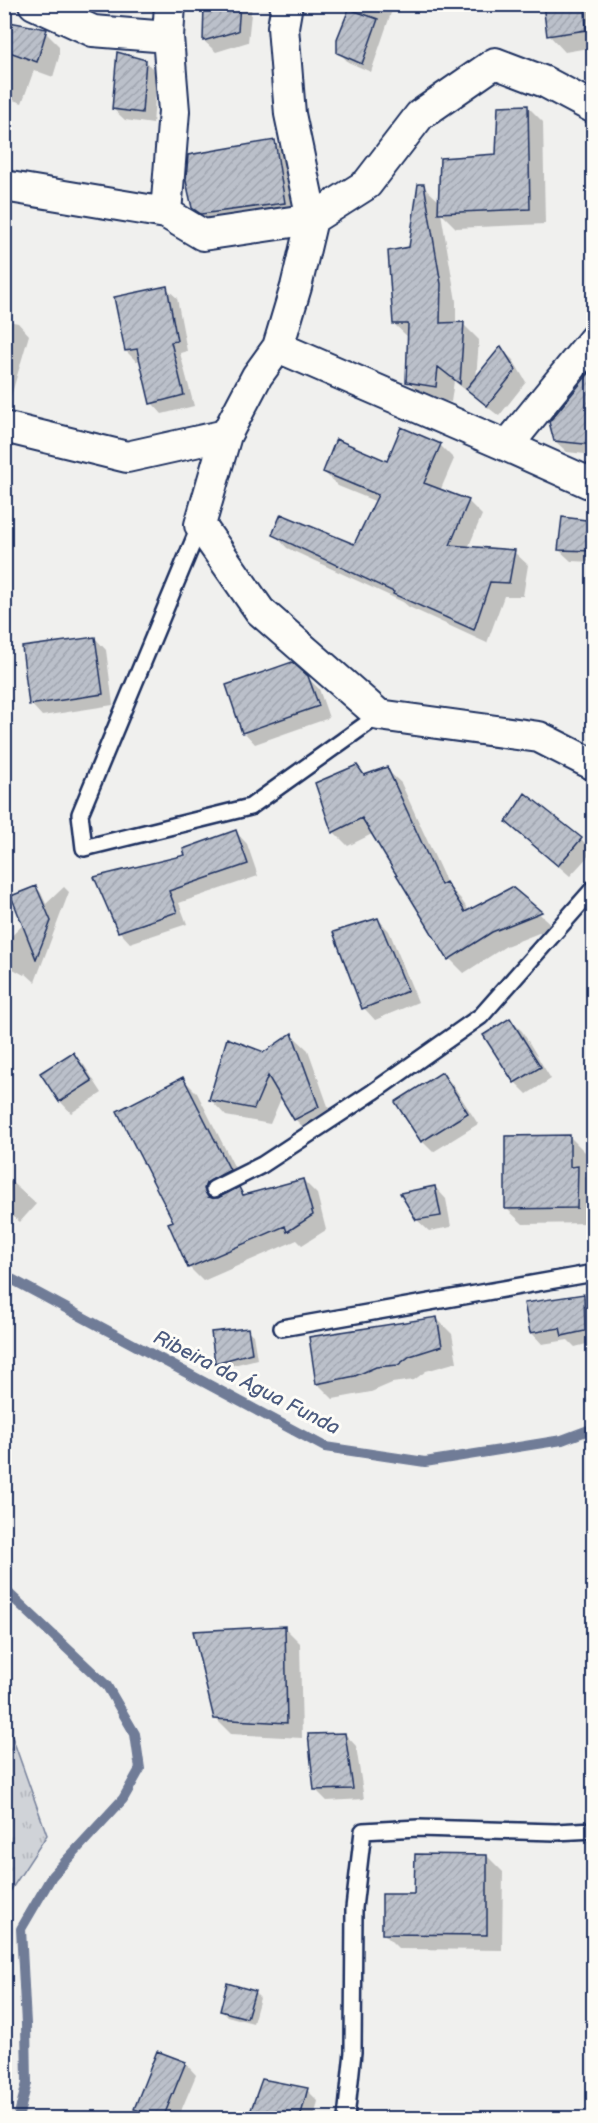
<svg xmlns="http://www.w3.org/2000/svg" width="598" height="2123" font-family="'Balsamiq Sans',sans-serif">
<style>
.grass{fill:url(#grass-tufts);stroke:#76819b;stroke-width:1.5}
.shadow{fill:#0003}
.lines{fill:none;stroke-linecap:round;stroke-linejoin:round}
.stream{stroke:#6f7b97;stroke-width:10}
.building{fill:url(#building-hatch);stroke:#1b2f5e;stroke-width:1.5}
.lane-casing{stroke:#1b2f5e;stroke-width:20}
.street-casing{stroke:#1b2f5e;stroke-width:34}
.lane{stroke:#fdfcf7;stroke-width:15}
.street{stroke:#fdfcf7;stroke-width:30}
.labels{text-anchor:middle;stroke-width:6;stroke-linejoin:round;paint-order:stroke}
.water-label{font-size:20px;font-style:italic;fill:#4c5b7f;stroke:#fdfcf7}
</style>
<defs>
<pattern id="grass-tufts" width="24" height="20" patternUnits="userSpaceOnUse" patternTransform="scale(1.5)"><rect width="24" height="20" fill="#d0d3d8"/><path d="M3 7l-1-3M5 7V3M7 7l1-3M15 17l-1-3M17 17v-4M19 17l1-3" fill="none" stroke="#b2b5bc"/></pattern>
<pattern id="building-hatch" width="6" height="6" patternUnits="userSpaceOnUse" patternTransform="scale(1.5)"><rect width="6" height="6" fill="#bbc0ca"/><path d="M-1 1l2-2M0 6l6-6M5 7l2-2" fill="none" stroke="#a0a5b0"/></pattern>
</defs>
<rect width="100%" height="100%" fill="#f0f0ee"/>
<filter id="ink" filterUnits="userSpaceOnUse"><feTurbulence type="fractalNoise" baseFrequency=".0167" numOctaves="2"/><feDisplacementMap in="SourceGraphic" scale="12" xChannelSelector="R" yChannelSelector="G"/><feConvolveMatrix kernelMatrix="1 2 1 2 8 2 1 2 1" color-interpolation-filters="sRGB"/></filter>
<g filter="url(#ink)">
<path class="grass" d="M4,1702L9,1728L47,1835L5,1899Z"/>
<path class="shadow" d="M63,4H84L83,14Z
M206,4H252L248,42L216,52L204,41Z
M353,4H394L371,72L348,62L339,52V39Z
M544,4H594V47L565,52L549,35Z
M4,22L43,30L59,46V57L53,77L34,70L22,103L4,97Z
M145,61L157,73L153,124L125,120L113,109Z
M527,106L543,122L545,224L456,228L441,213L456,301V324H463L479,340L476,379L501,349L513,360L526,382L499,416L454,381L451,402L424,397L408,381L409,338L394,324L423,186L440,202L497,155Z
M275,142L291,158L300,218L209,224L193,207Z
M166,288L177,298L187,351L180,353L194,406L162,414L152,403L142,360L136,361L126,351Z
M4,320L18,323L29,335L9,403L4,402Z
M594,371V455L567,452L555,441Z
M440,445L454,459L440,491L468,501L482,515L468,548L514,552L528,565L523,596H504L487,643L409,607L403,602L287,548L274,534L355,546L377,502L338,486L324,472L388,463Z
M594,522V562L571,561L559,550Z
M95,638L106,650L113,705L42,716L31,704Z
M307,677L319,689L329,718L255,744L244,732Z
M357,766L366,776L386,769L401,783L448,886L460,898L469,911L512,889L554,927L506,946L464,973L450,959L374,833L348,846L334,832Z
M525,796L581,839L593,851L570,876L508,822Z
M236,832L247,844L258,876L179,903L187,924L130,943L119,931L187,856Z
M36,887L41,893L46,904L64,887L69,892L35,982L25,973L24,975L4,964V943L24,924Z
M378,919L389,931L418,1002L375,1020L364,1008Z
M510,1020L522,1031L551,1079L527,1094L516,1083L485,1035Z
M292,1035L308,1050L334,1123L311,1135L295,1119L282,1096L270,1124L226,1116L211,1100L264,1054Z
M73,1054L84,1065L102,1093L71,1113L60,1101Z
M442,1074L453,1085L478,1124L433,1152L422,1141Z
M183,1079L197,1093L243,1184L237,1188L245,1196L303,1180L317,1194L326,1230L302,1245L297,1240L203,1281L189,1267L175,1221Z
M569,1136L585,1152V1176L593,1184V1223L523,1224L507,1209Z
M8,1179L36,1204L20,1222L4,1209V1183Z
M435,1187L446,1199L451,1227L429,1231L417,1220Z
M583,1295L594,1306V1342L575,1347L568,1340L542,1344L531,1332Z
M436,1318L452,1334L457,1362L426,1371L414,1380L392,1383L371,1392L333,1399L317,1383Z
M247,1330L253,1335L257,1359L222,1368L216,1362Z
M587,1576H594V1608L586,1601Z
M284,1627L300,1643L302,1738L231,1734L215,1718Z
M345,1734L356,1746L364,1799L327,1801L315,1789Z
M487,1856L503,1872L502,1950L399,1949L383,1933L416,1896Z
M254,1992L260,1998L253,2023L227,2016L221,2010Z
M185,2063L196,2075L178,2118H145L136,2109Z
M263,2081L307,2090L318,2101L314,2118H250Z"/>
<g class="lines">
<path class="stream" d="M4,1275L325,1447L425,1462L562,1440L594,1428
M4,1589L107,1686L135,1734L140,1769L123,1799L52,1876L21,1929L26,2024L27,2083L18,2118"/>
</g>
<path class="building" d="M204,4H240L238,31L203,41Z
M543,4H585L586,30L547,36Z
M349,9L378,19L362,64L337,53V39Z
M4,21L47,29L37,62L4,50Z
M117,52L146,60L142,113L112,109Z
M528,105L530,209L438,213L440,158L496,154L498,106Z
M275,140L285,203L201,214L192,208L186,181L188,155Z
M418,184H424L441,284L440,323L464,322L460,384L438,367L436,387L406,382L408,324H393L388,251L409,247Z
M167,286L177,341L171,342L184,395L150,404L137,349L125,351L114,297Z
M501,346L516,370L487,406L466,389Z
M594,367V445L554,441L549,422Z
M401,427L441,444L424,483L469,500L450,545L515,550L509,583L490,582L474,630L393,594L394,592L272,535L281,514L354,544L378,495L323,472L336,439L387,461Z
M562,517L594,521V551L558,550Z
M95,637L103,694L29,705L22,647Z
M292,662L308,676L319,706L242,733L226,685Z
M357,765L364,775L387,767L441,885L446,882L465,912L512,887L542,912L492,932L448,960L362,818L332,833L315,783Z
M525,793L582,838L558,866L506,822Z
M236,830L248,864L169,891L177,912L118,932L94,877L185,855L183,849Z
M36,886L51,921L36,959L11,896Z
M378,918L408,991L362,1009L333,932Z
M510,1018L541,1067L514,1083L483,1035Z
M292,1033L319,1107L294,1120L268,1076L254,1109L209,1100L227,1038L264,1052Z
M73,1052L92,1081L59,1102L40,1073Z
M442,1072L468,1113L421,1142L395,1102Z
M183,1077L230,1170L206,1183L204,1189L208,1197L218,1198L239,1187L243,1195L303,1179L313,1215L287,1232L285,1226L188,1268L168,1223L173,1221L117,1111Z
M570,1135V1167L578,1166L577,1208L505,1209V1136Z
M435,1186L441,1216L416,1220L400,1193Z
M584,1294L585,1331L562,1336L560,1328L530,1333L524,1303Z
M437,1317L442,1346L410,1356L398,1365L376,1367L355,1376L316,1384L309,1337Z
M248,1328L252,1353L215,1363L211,1332Z
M285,1626L287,1723L214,1719L193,1631Z
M345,1733L353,1789L314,1790L308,1734Z
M415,1854L487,1855V1935L382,1934V1894H414Z
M227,1983L255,1991L247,2018L220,2011Z
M157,2051L186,2062L163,2118L134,2109Z
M262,2079L308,2088L300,2118H248Z"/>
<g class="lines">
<defs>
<path id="lane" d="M200,525L80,814L84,848L250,807L379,715
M214,1189L262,1165L373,1092L481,1016L594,888
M282,1328L594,1273
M346,2118L353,2052L354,1908L363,1831L418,1828L556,1832L594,1830"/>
<path id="street" d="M34,4L93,31L168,37L170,4
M287,4L283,27L290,114L312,219L296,287L278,347L257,376L226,435L200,525L260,611L379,715L539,737L594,765
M168,37L174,111L166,213L203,235L312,219L367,184L420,115L495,63L545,82L594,108
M4,186L166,213
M594,339L507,446L594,485
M278,347L507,446
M4,427L127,457L226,435"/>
</defs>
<use href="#lane" class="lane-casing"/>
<use href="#street" class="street-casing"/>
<use href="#lane" class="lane"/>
<use href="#street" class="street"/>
</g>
</g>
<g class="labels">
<g class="water-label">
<text transform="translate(247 1382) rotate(27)" y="7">Ribeira da Água Funda</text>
</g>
</g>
<rect width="598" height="2123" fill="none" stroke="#fdfcf7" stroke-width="24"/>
<rect x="12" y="12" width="574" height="2099" fill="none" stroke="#1b2f5e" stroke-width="2" filter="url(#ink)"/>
</svg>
